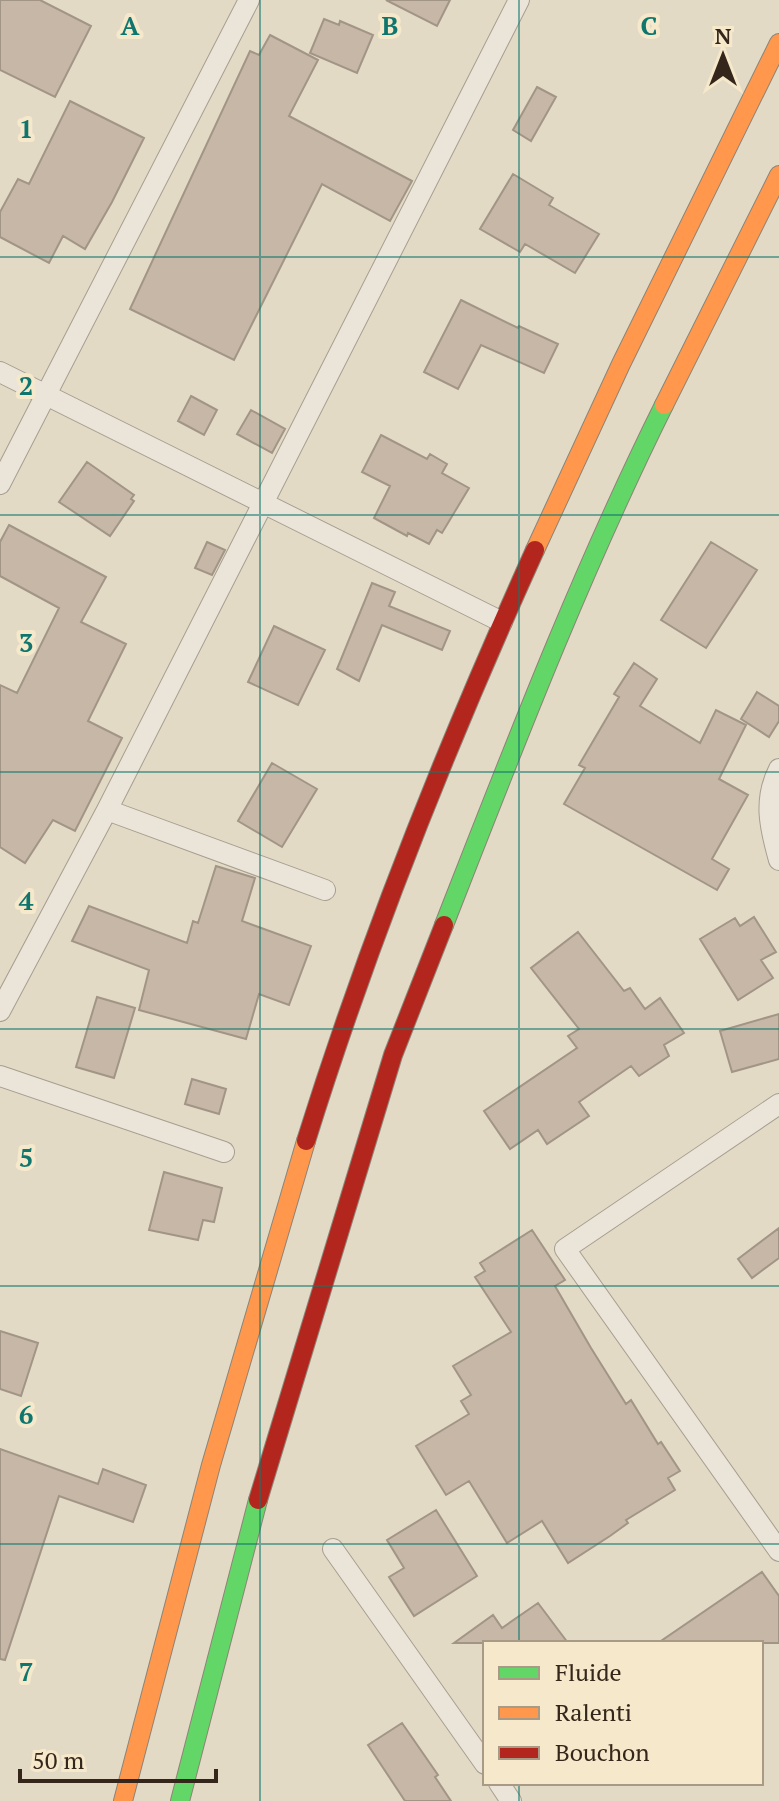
<svg xmlns="http://www.w3.org/2000/svg" width="779" height="1801" font-family="'PT Serif',serif">
<style>
.building{fill:#c6b7a7;stroke:#a29586;stroke-width:2}
.lines{fill:none;stroke-linecap:round;stroke-linejoin:round}
.street-casing{stroke:#a79e90;stroke-width:22}
.fast-casing{stroke:#8c8477;stroke-width:20}
.slow-casing{stroke:#8c8477;stroke-width:20}
.jam-casing{stroke:#8c8477;stroke-width:20}
.street{stroke:#eae4d9;stroke-width:20}
.fast{stroke:#63d668;stroke-width:18}
.slow{stroke:#ff974d;stroke-width:18}
.jam{stroke:#b3261e;stroke-width:18}
.grid{fill:none;stroke:#0f766e;stroke-width:2;stroke-opacity:0.55}
.grid-label{font-size:26px;text-anchor:middle;font-weight:bold;fill:#0f766e;stroke:#f6e8ca;stroke-width:8;stroke-linejoin:round;paint-order:stroke}
</style>
<rect width="100%" height="100%" fill="#e3dac6"/>
<path class="building" d="M0,0H40L91,26L55,97L0,70Z
M386,0H450L437,26Z
M324,19L339,25L340,21L373,35L357,73L310,53Z
M270,35L318,60L289,116L412,181L390,221L322,184L234,360L130,309L250,51L259,55Z
M537,87L556,97L531,141L513,130Z
M70,101L144,138L112,202L85,249L63,236L49,263L0,237V212L18,179L29,184Z
M513,174L553,198L549,205L599,234L575,273L525,244L520,252L480,229Z
M461,300L518,328L519,326L558,344L544,373L481,345L458,389L424,372Z
M191,396L217,410L204,435L178,421Z
M251,410L285,429L272,453L237,434Z
M381,435L427,459L430,454L447,464L442,473L469,488L442,533L437,530L429,544L408,533L407,536L374,518L390,486L362,472Z
M87,462L134,495L131,499L134,501L110,536L59,502Z
M9,525L106,577L81,622L126,644L88,721L122,738L75,831L53,820L25,863L0,847V685L17,693L59,608L0,576V542Z
M207,542L225,550L212,575L195,568Z
M711,542L757,570L706,648L661,620Z
M372,583L395,592L389,606L450,631L442,650L382,625L359,681L337,669Z
M274,626L325,650L298,705L248,682Z
M634,663L657,679L640,706L700,743L716,710L746,725L719,779L748,795L712,859L729,869L717,890L564,804L585,768L579,765L619,697L614,694Z
M757,692L779,706V721L769,737L741,719Z
M272,763L317,789L282,847L238,821Z
M216,866L255,878L242,921L311,946L289,1005L259,994L246,1039L139,1010L149,970L72,941L89,906L187,943L193,921L198,923Z
M754,917L776,952L761,960L773,978L738,1000L700,939L735,918L740,926Z
M578,932L624,991L630,988L645,1009L660,998L684,1033L664,1045L669,1056L639,1076L631,1066L579,1102L589,1116L547,1144L538,1130L510,1149L484,1111L577,1048L568,1036L579,1029L531,968Z
M97,997L135,1008L114,1078L76,1067Z
M779,1014V1059L732,1072L720,1031Z
M192,1079L226,1089L219,1114L185,1104Z
M164,1172L222,1188L214,1222L203,1220L198,1240L149,1230Z
M779,1228V1258L752,1278L738,1259Z
M532,1230L565,1280L555,1286L591,1348L626,1404L631,1400L658,1444L661,1442L680,1471L668,1478L675,1490L626,1520L628,1523L610,1536L568,1563L542,1521L507,1543L469,1481L446,1495L416,1446L469,1414L461,1401L471,1395L453,1366L511,1332L475,1277L485,1271L480,1263Z
M0,1331L38,1343L21,1396L0,1389Z
M0,1449L98,1484L103,1469L146,1485L133,1522L59,1496L5,1660L0,1659Z
M436,1510L477,1576L414,1616L389,1577L404,1568L387,1540Z
M762,1572L779,1596V1643H658Z
M538,1603L568,1643H454L493,1615L502,1628Z
M402,1723L438,1775L435,1777L451,1801H405L368,1745Z"/>
<g class="lines">
<defs>
<path id="street" d="M0,372L502,622
M0,484L249,0
M779,769C763,800 770,828 779,860
M107,810L325,890
M0,1011L107,810L519,0
M0,1076L224,1152
M779,1104L565,1249L779,1551
M333,1549L485,1764
M499,1783L511,1801"/>
<path id="fast" d="M444,925C513,749 580,574 664,405
M180,1801L258,1500"/>
<path id="slow" d="M664,405L779,175
M535,550L621,364L779,43
M123,1801L211,1465L306,1141"/>
<path id="jam" d="M306,1141C369,939 448,742 535,550
M258,1500L393,1055L444,925"/>
</defs>
<use href="#street" class="street-casing"/>
<use href="#fast" class="fast-casing"/>
<use href="#slow" class="slow-casing"/>
<use href="#jam" class="jam-casing"/>
<use href="#street" class="street"/>
<use href="#fast" class="fast"/>
<use href="#slow" class="slow"/>
<use href="#jam" class="jam"/>
</g>
<path class="grid" d="M260,0V1801M519,0V1643M0,257H779M0,515H779M0,772H779M0,1029H779M0,1286H779M0,1544H779M519,1783V1801"/>
<g class="grid-label">
<text x="130" y="35">A</text>
<text x="390" y="35">B</text>
<text x="649" y="35">C</text>
<text x="26" y="138">1</text>
<text x="26" y="395">2</text>
<text x="26" y="652">3</text>
<text x="26" y="910">4</text>
<text x="26" y="1167">5</text>
<text x="26" y="1424">6</text>
<text x="26" y="1681">7</text>
</g>
<rect x="483" y="1641" width="280" height="144" fill="#f6e8ca" stroke="#a89a84" stroke-width="2"/>
<rect x="499" y="1667" width="40" height="12" fill="#63d668" stroke="#a89a84" stroke-width="2"/>
<text x="555" y="1681" font-size="24" fill="#34261a">Fluide</text>
<rect x="499" y="1707" width="40" height="12" fill="#ff974d" stroke="#a89a84" stroke-width="2"/>
<text x="555" y="1721" font-size="24" fill="#34261a">Ralenti</text>
<rect x="499" y="1747" width="40" height="12" fill="#b3261e" stroke="#a89a84" stroke-width="2"/>
<text x="555" y="1761" font-size="24" fill="#34261a">Bouchon</text>
<g transform="translate(723 56)" stroke="#f6e8ca" stroke-width="6" paint-order="stroke">
<path d="M0-6L14 30L0 20L-14 30Z" fill="#34261a"/>
<text y="-12" font-size="22" font-weight="bold" text-anchor="middle" fill="#34261a">N</text>
</g>
<path d="M20 1769v12h196v-12" fill="none" stroke="#34261a" stroke-width="4"/>
<text x="32" y="1769" font-size="24" fill="#34261a" stroke="#f6e8ca" stroke-width="6" paint-order="stroke">50 m</text>
</svg>
